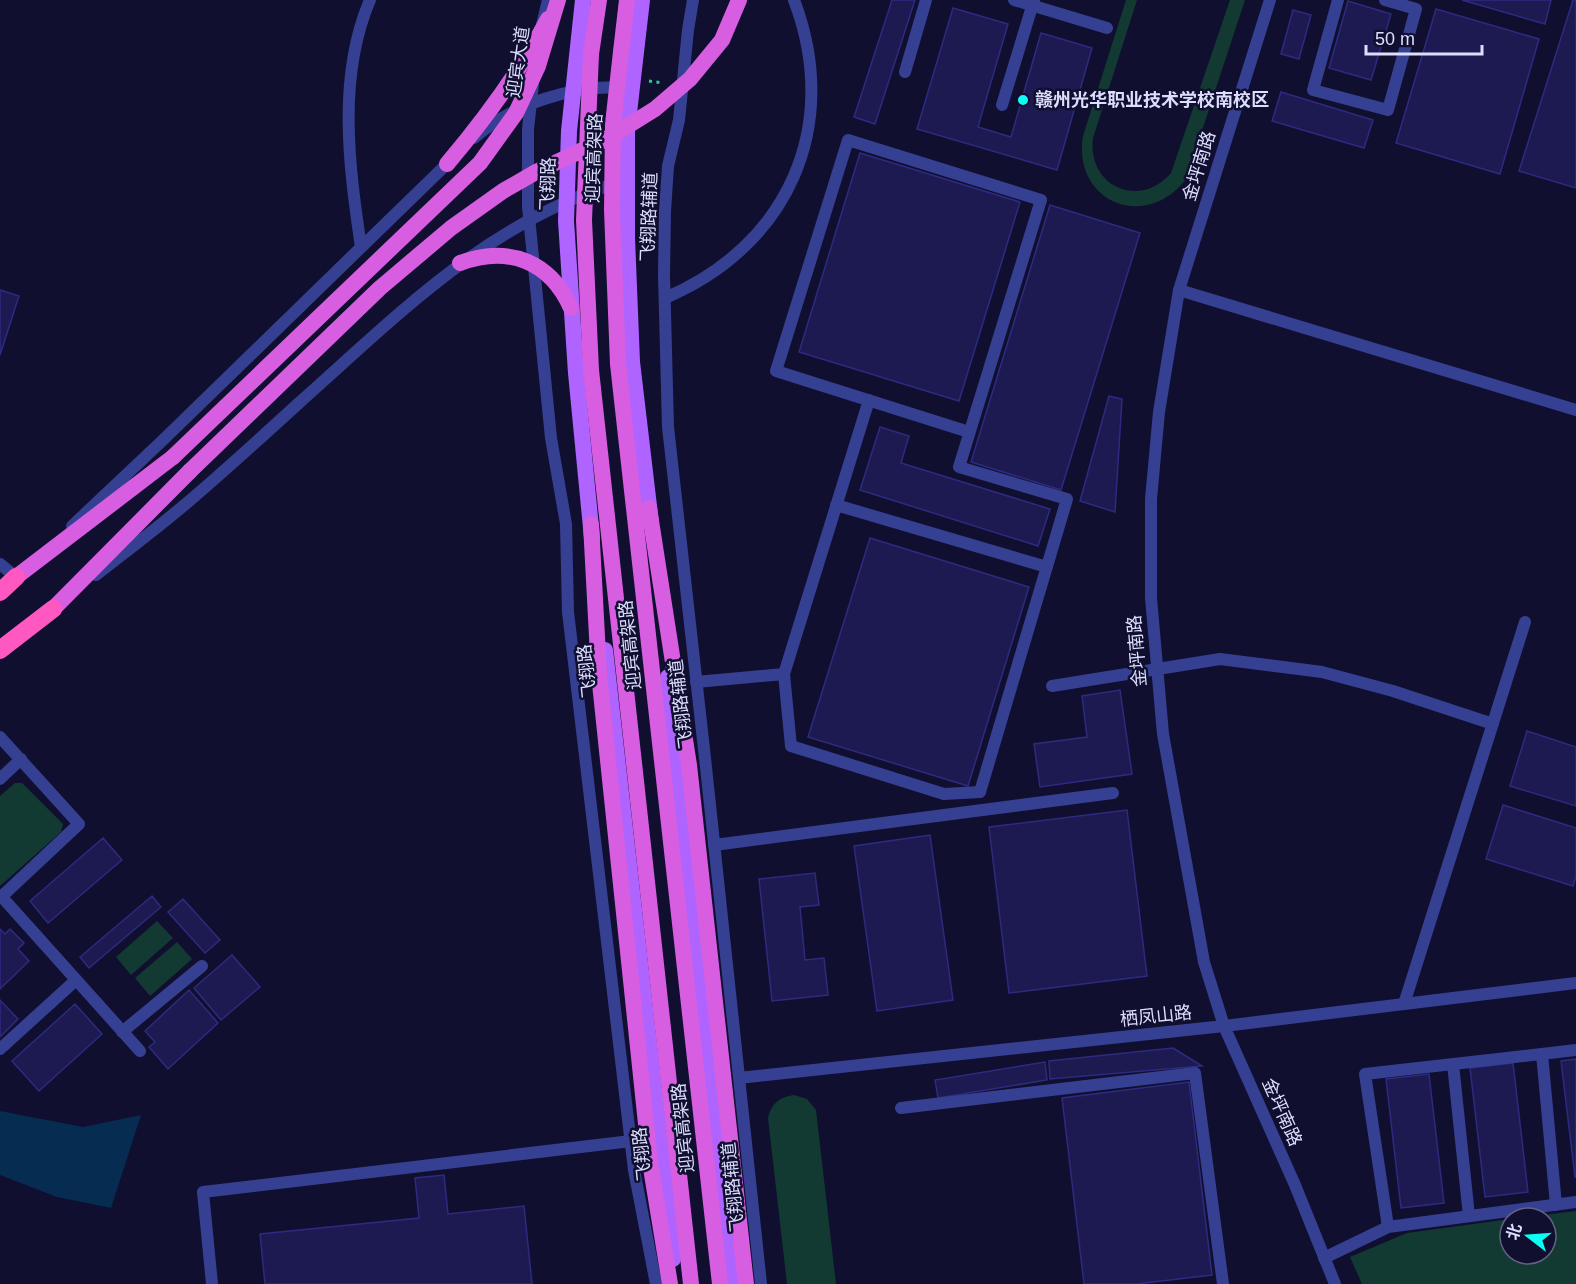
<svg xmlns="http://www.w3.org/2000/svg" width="1576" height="1284" font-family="Helvetica,'Noto Sans SC',sans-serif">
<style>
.green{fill:#123a32}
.water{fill:#062c51}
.building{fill:#1d1a52;stroke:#2e2a80;stroke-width:1.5}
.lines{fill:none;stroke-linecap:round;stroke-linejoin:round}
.path{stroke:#25cba9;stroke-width:3;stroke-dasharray:3 4.5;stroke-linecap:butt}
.minor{stroke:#364092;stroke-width:12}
.tertiary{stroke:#364092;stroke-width:12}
.primary{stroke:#af64ff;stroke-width:16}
.trunk{stroke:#d75ee0;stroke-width:16}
.motorway{stroke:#ff58c0;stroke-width:18}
.trunk-bridge{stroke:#d75ee0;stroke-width:16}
.poi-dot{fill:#09fff4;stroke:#100f2f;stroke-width:2}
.labels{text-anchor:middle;stroke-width:5;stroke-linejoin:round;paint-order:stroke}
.street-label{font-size:18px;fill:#dddeff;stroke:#100f2f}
.poi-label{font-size:18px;font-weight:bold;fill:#dddeff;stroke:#100f2f;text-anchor:start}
</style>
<rect width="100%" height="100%" fill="#100f2f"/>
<path class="green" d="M1126,0H1137L1093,138C1087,186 1139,210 1171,173L1230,0H1245L1186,179C1146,232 1072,202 1083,136Z
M15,783H22L63,824L61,832L0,886V796Z
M157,921L173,938L131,975L116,957Z
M177,942L192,959L150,996L135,978Z
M794,1095L807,1099L816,1110L836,1284H787L768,1118C771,1104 779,1097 794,1095Z
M1576,1211V1284H1362L1350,1257L1407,1233L1510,1219V1254H1546V1218H1519Z"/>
<path class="water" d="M0,1111L83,1127L141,1115L111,1208L57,1197L0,1175Z"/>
<path class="building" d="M892,0H915L875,124L854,117Z
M1462,0H1551L1545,24Z
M1573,0H1576V188L1519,171Z
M1348,1L1391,14L1371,80L1329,68Z
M953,8L1008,24L978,127L1011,137L1041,33L1092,48L1057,170L917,129Z
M1436,9L1539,39L1500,174L1396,143Z
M1293,10L1311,15L1299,59L1281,54Z
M1281,92L1373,120L1364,148L1272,121Z
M860,153L1020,202L959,401L799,352Z
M1050,205L1140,233L1061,490L971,462Z
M0,290L19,296L0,355Z
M1109,396L1122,399L1115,512L1080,501Z
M880,427L909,436L901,463L1050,509L1038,546L860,490Z
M870,538L1029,587L968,786L808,737Z
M1120,690L1132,774L1040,787L1034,744L1087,737L1082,696Z
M1527,731L1576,747V806L1510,786Z
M1503,805L1576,828V876L1573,886L1486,859Z
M1127,810L1147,976L1009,993L989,827Z
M930,835L953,1000L877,1011L854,846Z
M103,838L122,860L48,923L30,901Z
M815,873L819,905L800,907L805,960L824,958L828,995L772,1001L759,879Z
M152,896L161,907L89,968L80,957Z
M183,899L220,940L205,953L168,912Z
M0,929L5,934L10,929L24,943L18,949L29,961L0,989Z
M232,955L260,987L221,1020L194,988Z
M189,990L218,1023L168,1069L149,1047L155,1042L145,1031Z
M0,1000L18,1019L0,1037Z
M75,1004L102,1034L39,1091L12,1061Z
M1173,1048L1202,1066L1050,1079L1049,1061Z
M1576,1059V1177H1575L1561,1061Z
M1045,1062L1047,1080L938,1098L935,1080Z
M1513,1063L1528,1192L1485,1197L1470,1068Z
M1429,1074L1444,1203L1401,1208L1386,1079Z
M1189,1082L1212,1275L1136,1284H1084L1062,1098Z
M444,1175L448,1214L524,1206L532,1284H265L260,1234L419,1218L415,1178Z"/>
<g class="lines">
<path class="path" d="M649,81L663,83"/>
<path class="minor" d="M1014,0L1107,28
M1338,0L1313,90L1388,110L1416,9L1385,0
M905,72L926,0
M1002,105L1034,0
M361,247C349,166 337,77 370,0
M1179,290L1576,410
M665,298C788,246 842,126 794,0
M869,400L784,674L791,746L944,794L980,792L1067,499L959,467L1041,200L848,140L776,371L969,432
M836,505L1047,567
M696,682L784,674
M1052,686L1220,659L1322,672L1393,691L1493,724
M0,737L79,824L0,898
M0,779L21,759
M714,845L1113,793
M1,896L140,1051
M1404,1004L1525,622
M122,1032L202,966
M0,1049L76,980
M1542,1054L1556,1205
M1453,1064L1469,1216
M901,1108L1195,1073L1223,1284
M1388,1227L1365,1074L1576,1050
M1324,1258L1388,1227L1576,1202
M212,1284L203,1192L631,1141"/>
<path class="tertiary" d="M693,0L688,30L679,120L668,166L665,211L664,275L668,427L705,758L761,1284
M1270,0L1179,290L1159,412L1151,499V598L1163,734L1204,962L1224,1026L1295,1185L1335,1284
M542,25L548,0
M533,84L528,129V207L551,438L566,524L568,612L634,1170L656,1284
M474,138C515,103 570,86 624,87
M72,526L163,440L452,159
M0,564L16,577L20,574
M96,575C129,549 163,524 195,496C230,466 265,434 300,402C398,315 488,222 617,183
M739,1078L1224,1026L1576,983"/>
<path class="primary" d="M583,0L569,131L566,221L576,373L592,538
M642,0L627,130V238L632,362L651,523
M605,650L673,1259
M668,677L734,1284"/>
<path class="trunk" d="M621,52L627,0
M591,54L599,0
M447,164C485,119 520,72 548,19
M460,263C508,245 550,261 571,308
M649,508L689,765L746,1284
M591,524L599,674L650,1162L670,1284
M16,577L173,457
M53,609L190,471"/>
<path class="motorway" d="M0,592L16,577
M0,650L53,609"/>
<path class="trunk-bridge" d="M621,52L613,124L612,210L618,364L720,1284
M591,54L584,220L591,370L691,1284
M173,457L480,163L516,113L538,66L558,0
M190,471L380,288L451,228L503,191L536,172L610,137L655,109L690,79L722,40L739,0"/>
</g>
<circle class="poi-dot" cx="1023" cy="100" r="6"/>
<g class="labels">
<g class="street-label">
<text transform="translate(518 62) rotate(-82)" y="6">迎宾大道</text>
<text transform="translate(594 158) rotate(-88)" y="6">迎宾高架路</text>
<text transform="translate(1199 166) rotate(-73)" y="6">金坪南路</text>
<text transform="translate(548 184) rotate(-88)" y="6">飞翔路</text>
<text transform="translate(649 217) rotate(-88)" y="6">飞翔路辅道</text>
<text transform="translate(630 645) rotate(-96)" y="6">迎宾高架路</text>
<text transform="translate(1137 651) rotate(-95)" y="6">金坪南路</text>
<text transform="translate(587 671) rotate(-96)" y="6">飞翔路</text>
<text transform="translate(681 704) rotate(-97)" y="6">飞翔路辅道</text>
<text transform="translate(1156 1016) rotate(-6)" y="6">栖凤山路</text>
<text transform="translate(1282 1112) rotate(66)" y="6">金坪南路</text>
<text transform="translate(683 1128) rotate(-96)" y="6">迎宾高架路</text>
<text transform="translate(642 1154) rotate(-96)" y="6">飞翔路</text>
<text transform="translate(733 1187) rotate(-96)" y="6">飞翔路辅道</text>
</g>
<g class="poi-label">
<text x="1035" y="106">赣州光华职业技术学校南校区</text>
</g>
</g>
<g transform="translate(1528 1236) rotate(287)"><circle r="28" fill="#100f2f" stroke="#626282" stroke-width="1.5"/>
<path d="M0-4.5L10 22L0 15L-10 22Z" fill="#09fff4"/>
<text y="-9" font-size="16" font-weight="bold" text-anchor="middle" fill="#dddeff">北</text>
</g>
<path d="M1366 45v9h116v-9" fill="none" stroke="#dddeff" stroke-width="3"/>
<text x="1375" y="45" font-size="18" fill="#dddeff" stroke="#100f2f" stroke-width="4.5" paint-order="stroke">50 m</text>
</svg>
